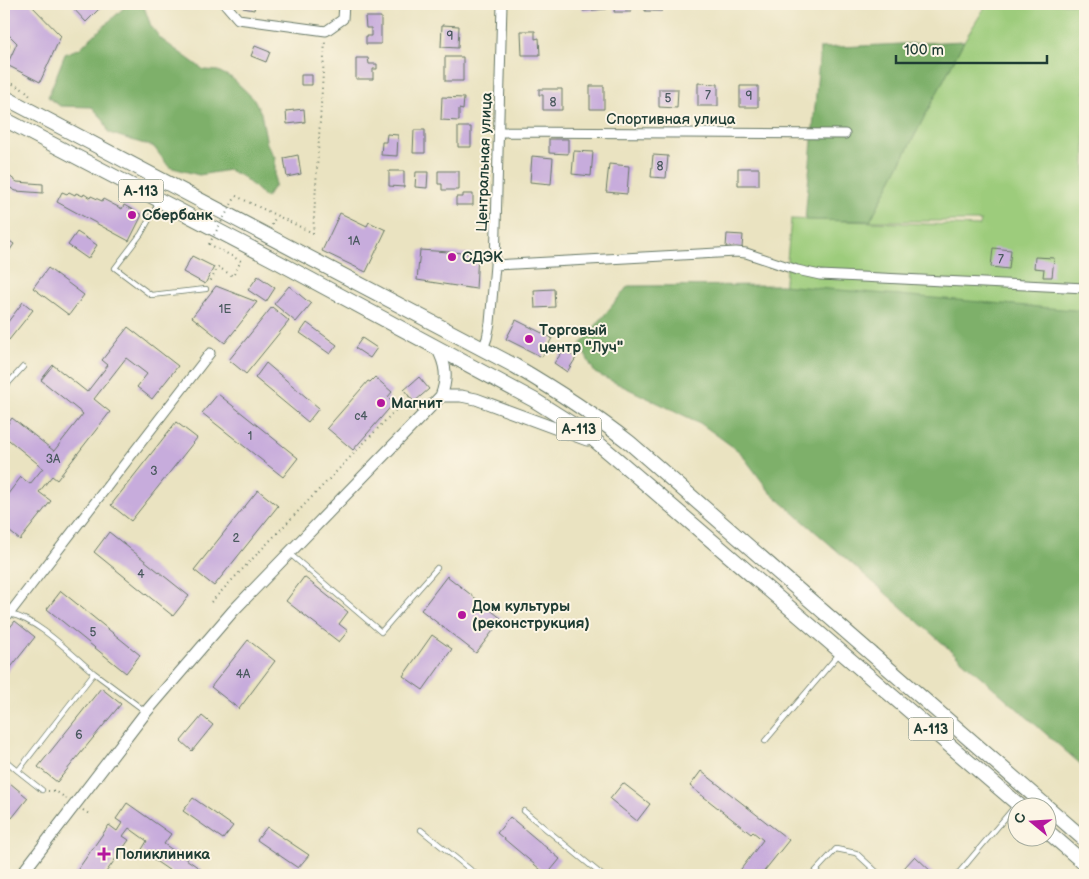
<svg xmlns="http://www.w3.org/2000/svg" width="1089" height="879" font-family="'Balsamiq Sans',sans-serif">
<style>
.green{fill:#9dcc7b;stroke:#5e8458}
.forest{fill:#7eb06b;stroke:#4e7650}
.building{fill:#c7acdc}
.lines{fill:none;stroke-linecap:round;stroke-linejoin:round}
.service-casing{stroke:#667765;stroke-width:6}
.minor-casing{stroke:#667765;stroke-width:11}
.tertiary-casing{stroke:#667765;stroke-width:13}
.trunk-casing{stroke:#667765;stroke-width:16}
.path{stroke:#667765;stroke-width:2;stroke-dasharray:1 4;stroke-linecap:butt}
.service{stroke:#fff;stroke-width:4.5}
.minor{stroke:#fff;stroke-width:9}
.tertiary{stroke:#fff;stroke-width:11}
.trunk{stroke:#fff;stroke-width:14}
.path-bridge{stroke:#667765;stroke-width:2;stroke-dasharray:1 4;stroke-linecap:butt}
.poi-dot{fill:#b5179e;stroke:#fcf5e5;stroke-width:2}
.labels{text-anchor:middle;stroke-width:4;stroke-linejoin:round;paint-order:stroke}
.number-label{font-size:12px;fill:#49595e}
.shield{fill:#fcf5e5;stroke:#617469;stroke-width:1}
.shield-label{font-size:14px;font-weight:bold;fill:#1f3d34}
.street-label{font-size:15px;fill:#1f3d34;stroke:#fcf5e5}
.poi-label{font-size:15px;font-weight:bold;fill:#1f3d34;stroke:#fcf5e5;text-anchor:start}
</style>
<rect width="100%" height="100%" fill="#fcf5e5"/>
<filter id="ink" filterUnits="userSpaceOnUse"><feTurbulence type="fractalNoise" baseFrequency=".02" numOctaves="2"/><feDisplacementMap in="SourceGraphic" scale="10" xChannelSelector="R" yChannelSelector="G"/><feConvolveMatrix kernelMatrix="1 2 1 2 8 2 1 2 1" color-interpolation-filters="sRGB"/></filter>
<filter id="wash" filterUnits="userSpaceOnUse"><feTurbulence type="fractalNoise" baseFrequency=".0096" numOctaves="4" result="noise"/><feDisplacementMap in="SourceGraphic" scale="20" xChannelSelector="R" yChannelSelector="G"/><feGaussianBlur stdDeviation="1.12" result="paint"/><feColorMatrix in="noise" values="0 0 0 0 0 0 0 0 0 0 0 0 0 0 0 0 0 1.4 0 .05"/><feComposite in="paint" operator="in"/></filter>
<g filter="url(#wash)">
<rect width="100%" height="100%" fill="#eae3c1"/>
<path class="green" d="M987,4H1085V319L784,291L791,219L980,226L981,221H870L964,41Z"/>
<path class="forest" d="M128,4H143L151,26L161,39L204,70L218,71L232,78L254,99L261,113L267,144L275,158V185L266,198L243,177L229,170L199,175L169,167L154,147L109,133L103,119L92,107L60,106L48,97L65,54L80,48Z
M964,41L870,221L805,220L820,48Z
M781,285L1085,311V768L770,492L740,452L700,423L595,373L580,345L628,286Z"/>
<g id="blocks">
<path class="building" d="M4,4H30L61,36L40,82L7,65L17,43L4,30Z
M78,4H104L86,22L73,8Z
M244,4H255L254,10L243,8Z
M582,4H606L607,9L583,11Z
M615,4H631V12H614Z
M645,4H662V11H645Z
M365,17H381V44H366V36H371V28H366Z
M442,25L459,26L458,48L441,47Z
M521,31H535V39L539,38L540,55H522Z
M255,46L270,52L266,62L251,56Z
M445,57H463V81H445Z
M356,58H368L369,64H377V69H373V79H356Z
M301,75H312V85H301Z
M698,83L718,84V106H698Z
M590,86H604V109H590Z
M740,86H758V107H740Z
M539,89H562V110H543V95H539Z
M659,89H678L677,108L659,107Z
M442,97L464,98L463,110L459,109V121L441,120Z
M304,109L305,122L287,124L286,111Z
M458,127H471V147H458Z
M414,130H425V153H413Z
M387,134L398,135L397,156L381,155L382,142H386Z
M549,139H568V154L549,153Z
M574,151L593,152L591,176L572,174Z
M298,155L301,174L287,177L284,158Z
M653,155L668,156L666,178L651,177Z
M532,156L553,158L551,184L530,182Z
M609,164L629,166L627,194L606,192Z
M738,168H759V185H738Z
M389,171H404V187L389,186Z
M438,171H459V190H442V184H438Z
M4,172L17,182L43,184V193L16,191L12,189L4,183Z
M416,172H428L427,188L415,187Z
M62,192L67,194L69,192L75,195L76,193L83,196L84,194L90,198L91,196L102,201L103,199L122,209L124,205L142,215L129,241L57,202Z
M463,194H473V205H456V197H463Z
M340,213L367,226L369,222L386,230L366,272L322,251Z
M77,232L97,245L88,259L68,245Z
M727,234L743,235L742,248L726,247Z
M4,237L14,244L4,259Z
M993,248L1011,250L1009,269L991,267Z
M420,250L478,254L476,289L417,280Z
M192,256L214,267L205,284L183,272Z
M1035,257L1054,258L1052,277H1043L1044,269L1034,268Z
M48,268L84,295L69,315L33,288Z
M258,276L275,288L266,302L248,290Z
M216,286L257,302L225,343L192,317Z
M289,286L311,304L296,322L274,304Z
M554,289L555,307L535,308L534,290Z
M23,302L33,310L9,340L4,335V327Z
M272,307L289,321L246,374L229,360Z
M516,320L552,338L542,357L506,339Z
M307,323L337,345L330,354L300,333Z
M128,327L178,366L152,399L137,387L147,374L126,358L94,399L110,412L57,480L52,476L39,492L51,501L20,540L4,527V499L21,477L30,484L43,468L4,436V429L12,418L54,451L83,414L41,380L53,365L87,392L108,365L102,360Z
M362,338L377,348L370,358L355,348Z
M564,350L576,358L567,372L554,363Z
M266,363L319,408L308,422L255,378Z
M375,377L392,392L388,397L394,403L353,450L327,428L368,381L370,382Z
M419,377L429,389L414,402L404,390Z
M218,394L298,458L283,477L202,413Z
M176,422L197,438L131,521L111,505Z
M258,490L278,506L214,586L194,570Z
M109,532L189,596L173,616L94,552Z
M447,576L502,619L476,653L421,610Z
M304,577L348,612L339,624L348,631L339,642L286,601Z
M61,591L140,655L126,673L47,609Z
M15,621L35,637L4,676V635Z
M432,635L452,649L423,690L403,676Z
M248,640L275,661L239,709L211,687Z
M101,688L121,704L57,782L38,767Z
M202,716L213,725L192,751L181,741Z
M701,771L789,840L761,875H741L738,873L763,840L753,832L751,834L690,786Z
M4,778L28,798L12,818L4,811Z
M623,783L650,804L637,821L610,799Z
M193,798L233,826L223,839L183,811Z
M127,803L171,834L164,844L202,870L198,875H176L141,851L147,841L129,828L123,836L129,840L104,875H74L109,825L117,831L122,823L116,819Z
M510,817L560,859L547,875L497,833Z
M267,827L309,855L298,868L257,840Z
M915,856L935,875H912L904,868Z"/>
</g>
</g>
<g filter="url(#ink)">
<use href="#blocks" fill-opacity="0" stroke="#667765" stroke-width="1"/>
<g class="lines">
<defs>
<path id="service" d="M4,43L7,46
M159,202L141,234L115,268L151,295L206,289
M4,388L23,367
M290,554L381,632L437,568
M94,673L145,711
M765,741L839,654
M4,759L18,771L94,673C71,654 38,619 9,614
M18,771L42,790
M524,811L602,875
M421,830L477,875
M812,875L836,849L856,853L880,875
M957,875L1016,805"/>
<path id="minor" d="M225,4L238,19L326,31L343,19L344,4
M498,132L845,134
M495,265L736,252L746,253L797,270L820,275L1085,288
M483,349L487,338L490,323L495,265L502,4
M4,614H9L210,353"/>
<path id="tertiary" d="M441,396H461L476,399L587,440
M21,875L146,712L233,611L441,396C448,378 446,364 437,348"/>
<path id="trunk" d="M4,97L515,366C556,390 593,414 630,443L1085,840
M4,119L278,262L534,400L586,433L618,460L1020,806
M1046,830L1085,864"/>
</defs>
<use href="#service" class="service-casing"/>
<use href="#minor" class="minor-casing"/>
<use href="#tertiary" class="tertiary-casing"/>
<use href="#trunk" class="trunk-casing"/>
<path class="path" d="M4,79L26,91L30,96
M236,196L313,233L325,41
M272,225L276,216
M209,244L241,261L233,276L218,267L210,282
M211,602L409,396
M48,791L57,792L67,799
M83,810L89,814"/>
<use href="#service" class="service"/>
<use href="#minor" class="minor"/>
<use href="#tertiary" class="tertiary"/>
<use href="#trunk" class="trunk"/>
<path class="path-bridge" d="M209,244L236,196"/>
</g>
</g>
<g class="poi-dot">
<circle cx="132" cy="215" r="5"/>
<circle cx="452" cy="257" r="5"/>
<circle cx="529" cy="339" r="5"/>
<circle cx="381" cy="403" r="5"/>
<circle cx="462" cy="615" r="5"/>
<path d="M101.5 846.5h5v5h5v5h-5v5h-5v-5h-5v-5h5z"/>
</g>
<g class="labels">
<g class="number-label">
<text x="450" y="40">9</text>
<text x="708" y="99">7</text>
<text x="749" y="100">9</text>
<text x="668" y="102">5</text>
<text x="553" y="106">8</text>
<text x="660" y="170">8</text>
<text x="354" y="245">1А</text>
<text x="1001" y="263">7</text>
<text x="225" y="313">1Е</text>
<text x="361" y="420">с4</text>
<text x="250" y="440">1</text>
<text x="53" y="463">3А</text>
<text x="154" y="475">3</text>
<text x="236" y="542">2</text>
<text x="141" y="578">4</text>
<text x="93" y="636">5</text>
<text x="243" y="678">4А</text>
<text x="79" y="739">6</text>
</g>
<g class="shield">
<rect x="118.5" y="179.5" width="45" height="23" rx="4"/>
<rect x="556.5" y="417.5" width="45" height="23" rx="4"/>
<rect x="908.5" y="717.5" width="45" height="23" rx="4"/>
</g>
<g class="shield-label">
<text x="141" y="196">А-113</text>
<text x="579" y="434">А-113</text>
<text x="931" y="734">А-113</text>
</g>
<g class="street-label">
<text x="671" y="124">Спортивная улица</text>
<text transform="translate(484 162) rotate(-88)" y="5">Центральная улица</text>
</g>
<g class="poi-label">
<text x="142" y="220">Сбербанк</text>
<text x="462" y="262">СДЭК</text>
<text x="539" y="335">Торговый<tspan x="539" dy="17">центр "Луч"</tspan></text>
<text x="391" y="408">Магнит</text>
<text x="472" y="611">Дом культуры<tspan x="472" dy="17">(реконструкция)</tspan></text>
<text x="115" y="859">Поликлиника</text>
</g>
</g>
<rect width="1089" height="879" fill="none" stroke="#fcf5e5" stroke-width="20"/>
<g transform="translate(1032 822) rotate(288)"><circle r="24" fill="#fcf5e5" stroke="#a4ab9e"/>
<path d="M0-4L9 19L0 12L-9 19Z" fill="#b5179e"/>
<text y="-8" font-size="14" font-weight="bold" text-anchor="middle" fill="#1f3d34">С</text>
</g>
<path d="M896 55v8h151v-8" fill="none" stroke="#1f3d34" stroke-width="2.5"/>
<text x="904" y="55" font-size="15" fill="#1f3d34" stroke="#fcf5e5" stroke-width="4" paint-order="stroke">100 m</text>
</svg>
